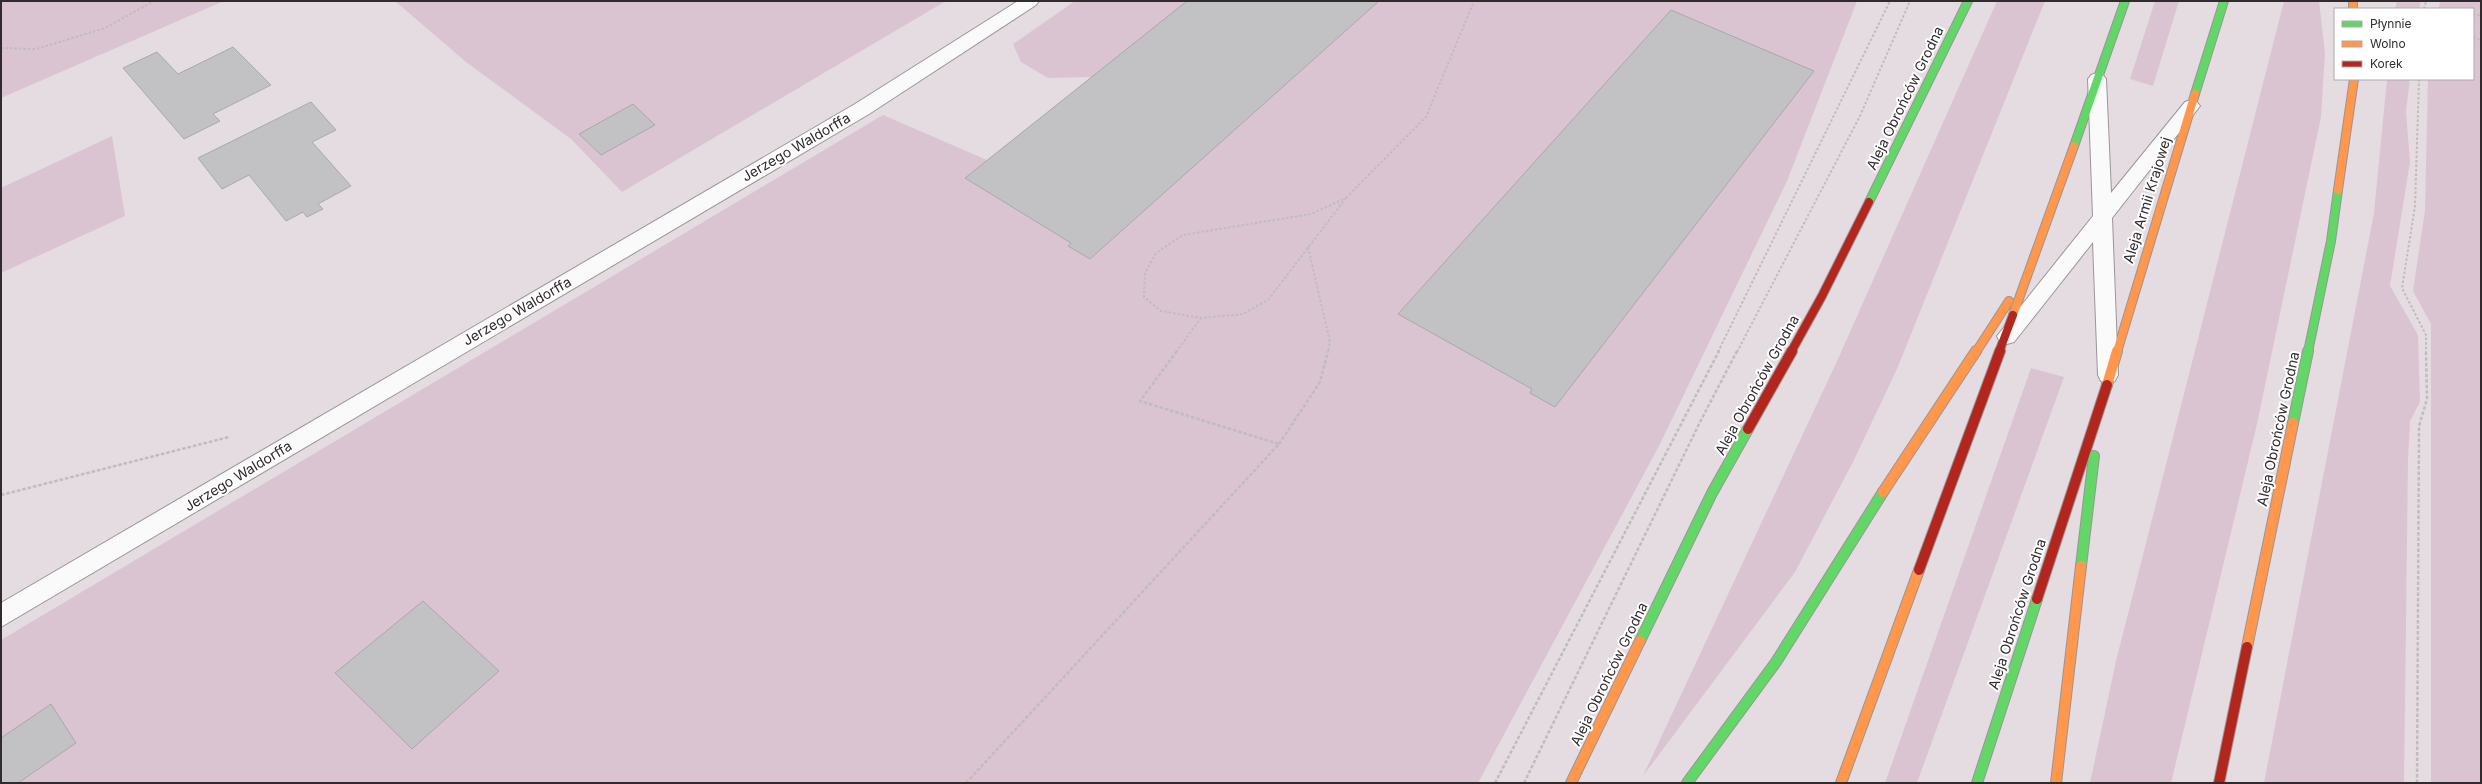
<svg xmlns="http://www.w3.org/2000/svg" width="2482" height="784" font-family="Inter,sans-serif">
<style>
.green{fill:#dbc4d2}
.building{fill:#c2c1c4;stroke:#a9a8ab}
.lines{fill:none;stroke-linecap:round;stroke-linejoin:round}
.lane-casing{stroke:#9b9598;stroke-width:2}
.street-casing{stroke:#9b9598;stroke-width:2}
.fast-far1-casing{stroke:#9b9598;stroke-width:10}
.fast-casing{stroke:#9b9598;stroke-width:12}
.slow-far1-casing{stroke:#9b9598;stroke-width:10}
.slow-casing{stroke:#9b9598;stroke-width:12}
.jam-far1-casing{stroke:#9b9598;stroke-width:10}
.jam-casing{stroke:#9b9598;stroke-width:12}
.path-far1{stroke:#c0bcbe;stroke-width:2;stroke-dasharray:2.5 2;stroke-linecap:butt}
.path{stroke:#c0bcbe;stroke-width:2.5;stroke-dasharray:3.5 2;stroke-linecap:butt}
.lane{fill:#fbfafa;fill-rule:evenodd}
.street{fill:#fbfafa;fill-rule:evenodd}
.fast-far1{stroke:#63d668;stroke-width:8}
.fast{stroke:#63d668;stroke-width:10}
.slow-far1{stroke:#ff974d;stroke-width:8}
.slow{stroke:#ff974d;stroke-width:10}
.jam-far1{stroke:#b3261e;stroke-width:8}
.jam{stroke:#b3261e;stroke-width:10}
.labels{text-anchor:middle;stroke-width:4;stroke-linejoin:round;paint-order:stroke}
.street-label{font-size:14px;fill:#312b2e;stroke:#fff}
</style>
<rect width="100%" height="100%" fill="#e4dce1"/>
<path class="green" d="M1,1H224L1,98Z
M395,1H946L622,192L571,139L466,62Z
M1075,1H1857L1787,181L1660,444L1478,783H1V640L883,115L987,160L1092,77L1048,78L1021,62L1013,44Z
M1997,1H2045L1897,369L1853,462L1795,572L1643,776L1838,359Z
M2155,1H2179L2153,86L2130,79Z
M2284,1H2319L2325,53L2321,117L2257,424L2171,783H2090L2116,661Z
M2397,1H2421L2419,9H2395Z
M2440,1H2481V783H2431V324L2413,291L2425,210L2428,79H2473V9H2439Z
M2387,79H2410L2406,112L2410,162L2390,286L2418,335L2420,402L2410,421L2408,461L2404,783H2264L2374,213Z
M112,136L125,216L1,273V188Z
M2031,368L2064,377L1917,783H1885Z"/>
<path class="building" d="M1187,1H1379L1090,259L1068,246L1071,243L965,178Z
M1671,10L1814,71L1555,407L1530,393L1532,389L1398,314Z
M233,47L271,85L213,114L220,121L184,139L123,68L157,52L178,74Z
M311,102L336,130L312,142L351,186L318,204L323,209L307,217L303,212L286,221L249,175L222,189L198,158Z
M633,104L655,125L601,155L579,134Z
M423,601L499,671L412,749L335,673Z
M51,704L76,743L18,783H1V738Z"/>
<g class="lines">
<defs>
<path id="lane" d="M2097,73L2103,75L2106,79L2111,193L2185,102L2191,100L2197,102L2200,106L2112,218L2118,375L2115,381L2108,383L2101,381L2098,375L2093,242L2014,342L2007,344L2000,342L1997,336L2093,216L2088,79L2091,75Z"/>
<path id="street" d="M1018,1H1039L1036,5L869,114L1,627V603L855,104Z"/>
<path id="fast-far1" d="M2195,94L2224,1
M2074,146L2125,1
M1869,202L1968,1
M2308,352L2331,241L2338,190"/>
<path id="fast" d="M2293,423L2308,351
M2081,566L2094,456
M1640,641L1712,493L1748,429
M1687,783L1776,662L1883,492
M1977,783L2037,599"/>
<path id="slow-far1" d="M2353,1V9
M2338,190L2354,79
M2013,315L2074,146
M1976,352L2009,301
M2117,352L2195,94"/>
<path id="slow" d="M2107,385L2117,351
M1883,492L1976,351
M2247,647L2293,423
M1571,783L1640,641
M1841,783L1919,570
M2056,783L2081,566"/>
<path id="jam-far1" d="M1791,352L1822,296L1869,202
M1999,352L2013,315"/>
<path id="jam" d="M1748,429L1792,351
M1919,570L2000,351
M2037,599L2107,385
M2219,783L2247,647"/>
</defs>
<use href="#lane" class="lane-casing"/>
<use href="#street" class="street-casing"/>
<use href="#fast-far1" class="fast-far1-casing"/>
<use href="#fast" class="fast-casing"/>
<use href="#slow-far1" class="slow-far1-casing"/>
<use href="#slow" class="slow-casing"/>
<use href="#jam-far1" class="jam-far1-casing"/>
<use href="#jam" class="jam-casing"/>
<path class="path-far1" d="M2424,9L2426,1
M2473,14L2481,16
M2473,37L2481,40
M1,48L36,49L105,28L154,1
M2419,79L2415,206L2402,288L2426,335V352
M1346,198L1268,300L1243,314L1201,318L1161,311L1144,297L1145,273L1156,253L1183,235L1311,214Z
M1346,198L1426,117L1474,1
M1308,247L1330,342L1328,352
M1176,352L1201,318
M1718,352L1890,1
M1737,352L1860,116L1910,1"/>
<path class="path" d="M1279,444L1320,382L1328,351
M1,495L229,437
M966,783L1279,444L1140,401L1177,351
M1495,783L1719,351
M1524,783L1700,422L1737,351
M2417,783L2419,426L2427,399L2426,351"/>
<use href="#lane" class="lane"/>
<use href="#street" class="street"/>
<use href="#fast-far1" class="fast-far1"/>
<use href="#fast" class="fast"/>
<use href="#slow-far1" class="slow-far1"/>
<use href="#slow" class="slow"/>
<use href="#jam-far1" class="jam-far1"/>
<use href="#jam" class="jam"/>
</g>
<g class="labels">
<g class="street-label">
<text transform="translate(1905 98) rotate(-64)" y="5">Aleja Obrońców Grodna</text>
<text transform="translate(796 147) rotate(-30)" y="5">Jerzego Waldorffa</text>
<text transform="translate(2147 200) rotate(-73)" y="5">Aleja Armii Krajowej</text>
<text transform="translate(517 311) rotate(-30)" y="5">Jerzego Waldorffa</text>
<text transform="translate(1757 385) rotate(-61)" y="5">Aleja Obrońców Grodna</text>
<text transform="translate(2278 429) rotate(-78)" y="5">Aleja Obrońców Grodna</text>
<text transform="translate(238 476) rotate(-31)" y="5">Jerzego Waldorffa</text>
<text transform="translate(2017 614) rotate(-72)" y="5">Aleja Obrońców Grodna</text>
<text transform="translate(1609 674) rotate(-64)" y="5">Aleja Obrońców Grodna</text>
</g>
</g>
<rect width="2482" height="784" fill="none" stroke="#312b2e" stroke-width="4"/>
<rect x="2334" y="8" width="140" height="72" fill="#ffffff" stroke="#adaaab"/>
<rect x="2342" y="21" width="20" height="6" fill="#63d668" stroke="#adaaab"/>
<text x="2370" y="28" font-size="12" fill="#312b2e">Płynnie</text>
<rect x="2342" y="41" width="20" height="6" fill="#ff974d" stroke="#adaaab"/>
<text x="2370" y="48" font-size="12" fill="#312b2e">Wolno</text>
<rect x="2342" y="61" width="20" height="6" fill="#b3261e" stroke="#adaaab"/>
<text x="2370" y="68" font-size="12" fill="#312b2e">Korek</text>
</svg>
